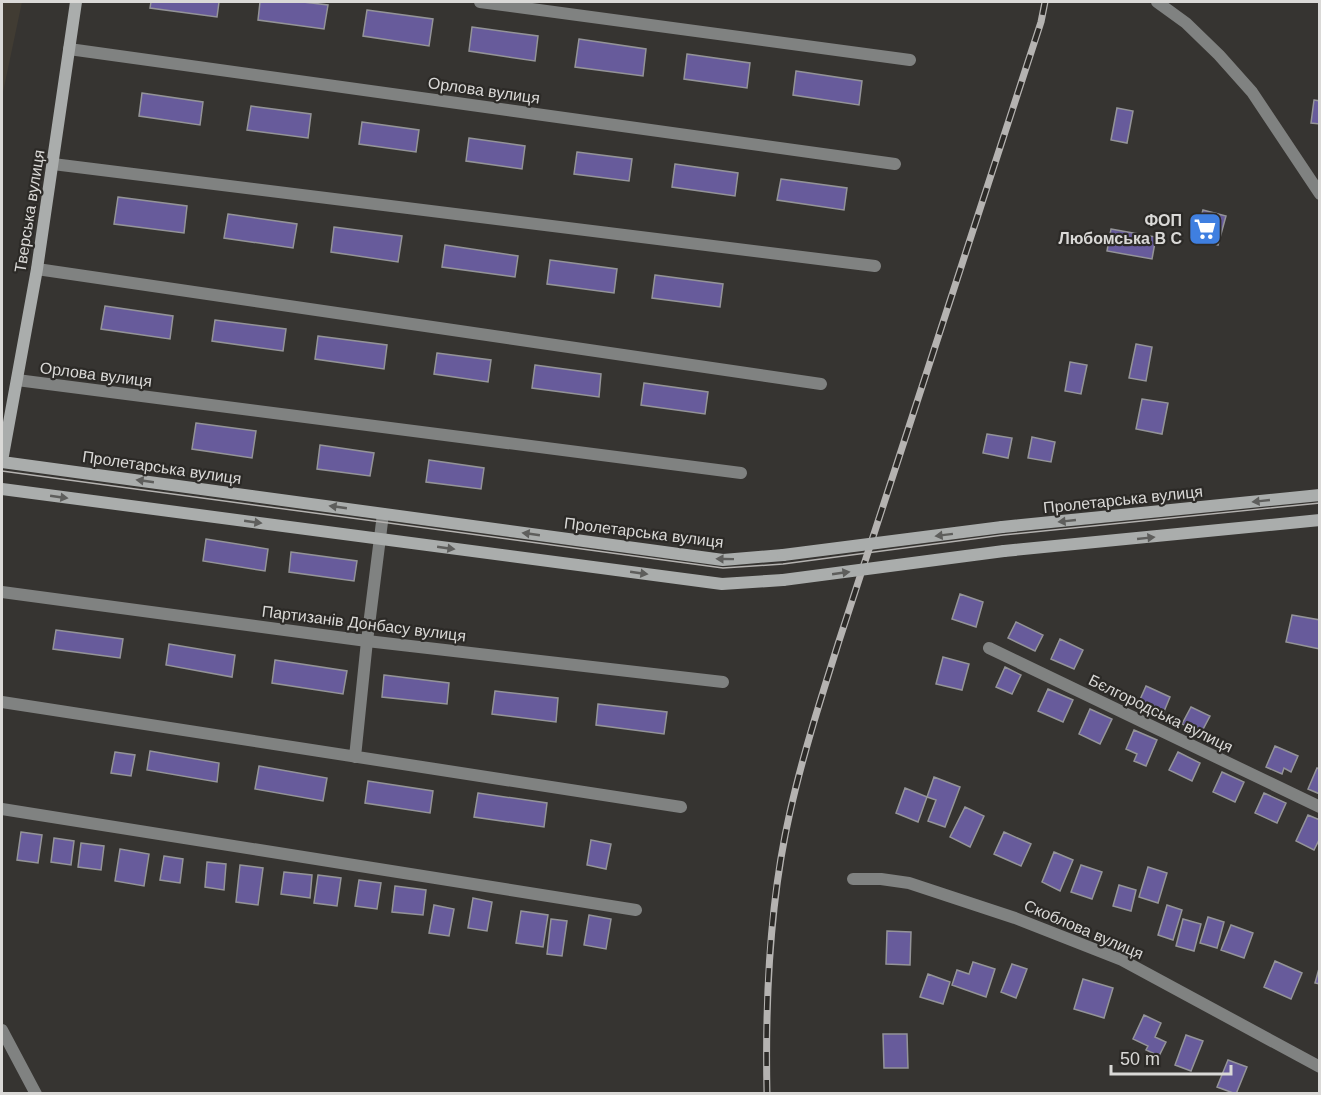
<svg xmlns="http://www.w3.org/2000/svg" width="1321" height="1095" font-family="Arial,sans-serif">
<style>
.built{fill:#413c33}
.building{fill:#675b9b;stroke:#949498;stroke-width:1.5}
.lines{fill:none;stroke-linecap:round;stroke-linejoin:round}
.street{stroke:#808281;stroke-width:12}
.secondary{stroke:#aaadac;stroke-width:12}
.tram{stroke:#b5b3b1;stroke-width:1.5}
.rail-casing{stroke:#b5b3b1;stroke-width:7}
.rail{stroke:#2c2a27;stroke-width:4.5;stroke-dasharray:14;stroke-linecap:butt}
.secondary-bridge{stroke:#aaadac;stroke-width:12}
.oneway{fill:#5e5e5c}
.labels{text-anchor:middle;stroke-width:4.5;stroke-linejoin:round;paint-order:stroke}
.street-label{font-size:16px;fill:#dad9d7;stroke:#2c2a27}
.poi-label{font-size:16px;font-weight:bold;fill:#dad9d7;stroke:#2c2a27;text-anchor:end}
</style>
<rect width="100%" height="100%" fill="#363431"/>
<path class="built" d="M2,2H22L2,97Z"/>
<path class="building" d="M151,2H219L217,17L150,8Z
M260,2H303L328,5L324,29L258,20Z
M367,10L433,19L429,46L363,36Z
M472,27L538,36L535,61L469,51Z
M579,39L646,49L643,76L575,67Z
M687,54L750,63L747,88L684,79Z
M796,71L862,81L859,105L793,95Z
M142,93L203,102L200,125L139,116Z
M1314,100L1320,101V124L1311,123Z
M251,106L311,114L308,138L247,130Z
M1117,108L1133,111L1127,143L1111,140Z
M362,122L419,130L416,152L359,144Z
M469,138L525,146L522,169L466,161Z
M577,152L632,159L629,181L574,174Z
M675,164L738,173L735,196L672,187Z
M781,179L847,188L844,210L777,200Z
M118,197L187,206L184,233L114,224Z
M1203,210L1226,216L1218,245L1195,238Z
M228,214L297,224L293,248L224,238Z
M334,227L402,236L398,262L331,252Z
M1111,229L1156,237L1152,259L1107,251Z
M445,245L518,256L515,277L442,267Z
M550,260L617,269L614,293L547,284Z
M655,275L723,284L720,307L652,298Z
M105,306L173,316L170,339L101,329Z
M215,320L286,329L283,351L212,341Z
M318,336L387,345L384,369L315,359Z
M1136,344L1152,347L1146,381L1129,378Z
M437,353L491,360L488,382L434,374Z
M1070,362L1087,365L1081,394L1065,391Z
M535,365L601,374L599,397L532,388Z
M644,383L708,392L705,414L641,405Z
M1142,399L1168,403L1162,434L1136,429Z
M196,423L256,431L252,458L192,449Z
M987,434L1012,438L1008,458L983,453Z
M1032,437L1055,442L1051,462L1028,458Z
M320,445L374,453L370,476L317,469Z
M429,460L484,468L481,489L426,482Z
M206,539L268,549L265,571L203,561Z
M291,552L357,561L354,581L289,572Z
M960,594L983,602L976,627L952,619Z
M1292,615L1320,620V649L1286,642Z
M1016,622L1043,635L1035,651L1008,638Z
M56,630L123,639L120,658L53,649Z
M1060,639L1083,650L1074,669L1051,659Z
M169,644L235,655L232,677L166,665Z
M943,657L969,664L962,690L936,684Z
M275,660L347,671L343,694L272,683Z
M1005,667L1021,675L1012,694L996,687Z
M384,675L449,683L447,704L382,697Z
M1146,686L1170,697L1163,714L1139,702Z
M1048,689L1073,700L1063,722L1038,711Z
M495,691L558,698L556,722L492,714Z
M598,704L667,712L664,734L596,725Z
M1191,707L1210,716L1201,733L1182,724Z
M1090,709L1112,719L1100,744L1079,734Z
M1134,730L1157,740L1146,766L1134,761L1137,754L1126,749Z
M1275,746L1298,756L1291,772L1284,768L1282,774L1266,767Z
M150,751L219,763L217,782L147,770Z
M115,752L135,755L131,776L111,773Z
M1178,752L1200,763L1192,781L1169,770Z
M259,766L327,778L323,801L255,789Z
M1317,768L1320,769V794L1308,789Z
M1222,772L1244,782L1235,802L1213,792Z
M934,777L960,787L945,827L928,821L936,800L927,797Z
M368,781L433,791L430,813L365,803Z
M905,788L927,797L918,822L896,813Z
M478,793L547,803L544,827L474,817Z
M1264,793L1286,803L1277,823L1255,813Z
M965,807L984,816L970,847L950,837Z
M1308,815L1320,820V838L1314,850L1296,841Z
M21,832L42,835L38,863L17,860Z
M1004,832L1031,844L1021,866L994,854Z
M54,838L74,841L71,865L51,862Z
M591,840L611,844L606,869L587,865Z
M81,843L104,846L101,870L78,867Z
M120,849L149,854L144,886L115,881Z
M1054,852L1073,860L1060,891L1042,882Z
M164,856L183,859L180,883L160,880Z
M207,862L226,864L224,890L205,887Z
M240,865L263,868L258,905L236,902Z
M1081,865L1102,872L1092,899L1071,892Z
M1148,867L1167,873L1158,903L1139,897Z
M284,872L312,875L310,898L281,894Z
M318,875L341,878L337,906L314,903Z
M359,880L381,883L377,909L355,906Z
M1119,885L1136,890L1131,911L1113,906Z
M395,886L426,890L423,915L392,912Z
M473,898L492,902L487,931L468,928Z
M434,905L454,909L449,936L429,933Z
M1167,905L1182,910L1173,940L1158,935Z
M521,911L548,915L543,947L516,943Z
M589,915L611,919L606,949L584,945Z
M1208,917L1224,922L1217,948L1200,943Z
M551,919L567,921L562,956L547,954Z
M1183,919L1201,924L1194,951L1176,946Z
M1231,925L1253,933L1244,958L1221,950Z
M887,931L911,932L910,965L886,964Z
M1275,961L1302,973L1291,999L1264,987Z
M973,962L995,969L986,997L952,985L957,970L969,974Z
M1012,964L1027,969L1016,998L1001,992Z
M1320,965V984L1315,983Z
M928,974L950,982L943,1004L920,997Z
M1083,979L1113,988L1104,1018L1074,1009Z
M1144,1015L1161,1023L1155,1037L1166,1042L1159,1056L1146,1050L1148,1046L1133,1039Z
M883,1034H907L908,1068H884Z
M1186,1035L1203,1041L1191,1071L1175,1065Z
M1228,1060L1247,1067L1236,1094L1217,1087Z"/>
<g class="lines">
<path class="street" d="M480,2L910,60
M1157,2L1186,23L1219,55L1252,92L1320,194
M69,49L895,164
M53,164L875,266
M37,269L821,384
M17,380L741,473
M2,592L367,641L723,682
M989,648L1320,807
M2,702L681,807
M355,757L367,641L383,514
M2,809L636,910
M853,879H881L909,883L1015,918L1122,960L1320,1067
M2,1030L36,1094"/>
<path class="secondary" d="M2,461L37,269L76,2
M2,462L723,560L783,555
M2,489L722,584L783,580
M1002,527L1320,495
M1004,551L1320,520"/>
<path class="tram" d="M2,471L723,568L783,564L1003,535L1320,503"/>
<defs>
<path id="rail" d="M767,1094C765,1000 769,904 790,812C803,754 821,698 839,641L1041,22L1045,2"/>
</defs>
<use href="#rail" class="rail-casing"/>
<use href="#rail" class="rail"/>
<path class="secondary-bridge" d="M783,555L1002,527
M783,580L1004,551"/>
</g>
<defs><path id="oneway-solid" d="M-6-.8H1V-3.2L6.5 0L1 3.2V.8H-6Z" transform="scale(1.5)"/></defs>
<g class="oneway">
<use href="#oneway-solid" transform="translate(145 481) rotate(-172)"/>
<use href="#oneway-solid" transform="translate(59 497) rotate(8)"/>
<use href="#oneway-solid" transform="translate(1261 501) rotate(174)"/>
<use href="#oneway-solid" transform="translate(338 507) rotate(-172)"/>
<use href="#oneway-solid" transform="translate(1067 521) rotate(174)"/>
<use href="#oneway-solid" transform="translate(253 522) rotate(8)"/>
<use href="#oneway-solid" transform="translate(531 534) rotate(-172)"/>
<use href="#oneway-solid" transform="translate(944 535) rotate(173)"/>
<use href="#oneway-solid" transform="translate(1146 538) rotate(-6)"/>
<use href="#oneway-solid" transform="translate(446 548) rotate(8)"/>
<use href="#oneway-solid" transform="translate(725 559) rotate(-179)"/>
<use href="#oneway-solid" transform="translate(639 573) rotate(8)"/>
<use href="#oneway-solid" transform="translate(841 573) rotate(-8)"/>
</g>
<defs>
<symbol id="supermarket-square" viewBox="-11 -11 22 22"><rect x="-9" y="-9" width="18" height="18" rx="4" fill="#3f7fe0" stroke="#2c2a27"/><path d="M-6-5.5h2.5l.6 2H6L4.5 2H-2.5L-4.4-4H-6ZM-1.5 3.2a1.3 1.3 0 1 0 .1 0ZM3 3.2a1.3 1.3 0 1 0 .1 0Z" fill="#fff"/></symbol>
</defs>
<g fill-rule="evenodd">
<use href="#supermarket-square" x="1186" y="210" width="38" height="38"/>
</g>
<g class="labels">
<g class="street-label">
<text transform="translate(484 90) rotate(8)" y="6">Орлова вулиця</text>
<text transform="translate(29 211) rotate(-81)" y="6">Тверська вулиця</text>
<text transform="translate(96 374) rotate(7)" y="6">Орлова вулиця</text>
<text transform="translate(162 467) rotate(8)" y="6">Пролетарська вулиця</text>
<text transform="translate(1123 499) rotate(-6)" y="6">Пролетарська вулиця</text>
<text transform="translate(644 532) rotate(7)" y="6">Пролетарська вулиця</text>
<text transform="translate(364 623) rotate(7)" y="6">Партизанів Донбасу вулиця</text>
<text transform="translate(1161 713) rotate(26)" y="6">Бєлгородська вулиця</text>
<text transform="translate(1084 929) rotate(23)" y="6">Скоблова вулиця</text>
</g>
<g class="poi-label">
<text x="1182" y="226">ФОП<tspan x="1182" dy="18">Любомська В С</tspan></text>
</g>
</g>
<rect width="1321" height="1095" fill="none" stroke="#dad9d7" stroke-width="6"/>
<path d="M1111 1065v9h120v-9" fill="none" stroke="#dad9d7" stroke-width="3"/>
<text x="1120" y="1065" font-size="18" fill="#dad9d7" stroke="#2c2a27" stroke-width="4.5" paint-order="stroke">50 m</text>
</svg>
